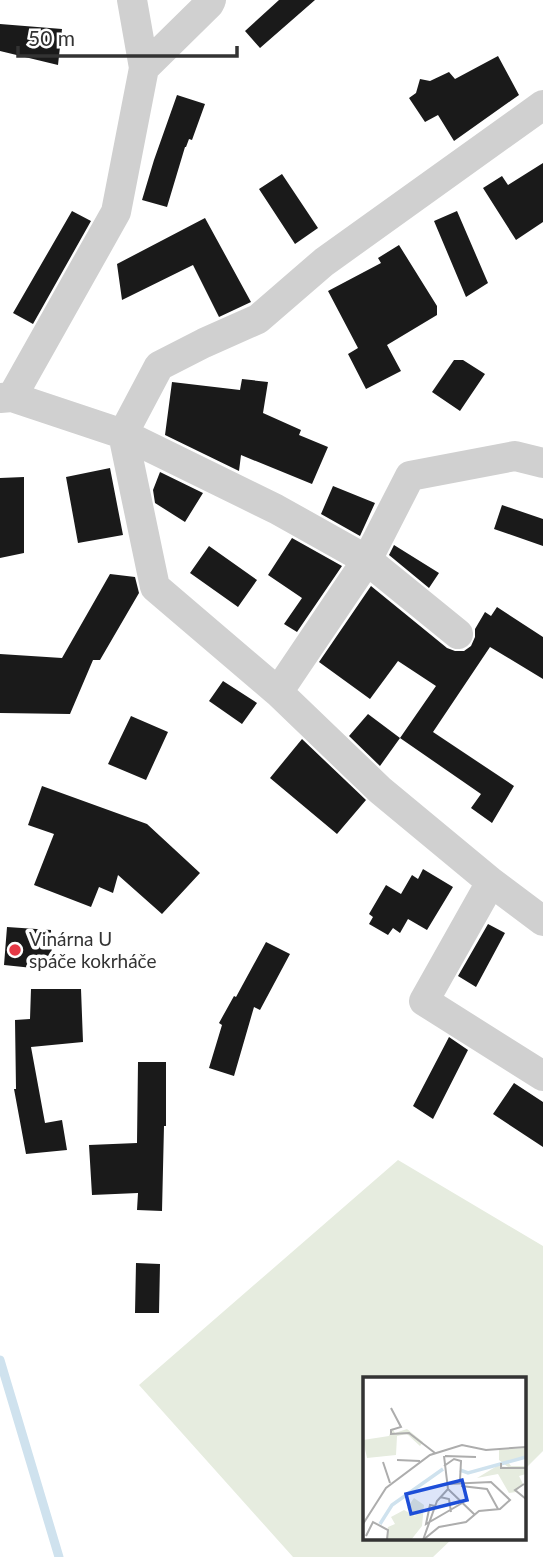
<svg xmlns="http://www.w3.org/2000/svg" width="543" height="1557" font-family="Lato,sans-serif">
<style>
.green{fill:#e6ecdf}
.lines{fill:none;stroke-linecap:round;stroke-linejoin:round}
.stream{stroke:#cfe2ee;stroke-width:9}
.building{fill:#1a1a1a}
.minor{stroke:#d0d0d0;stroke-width:30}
.poi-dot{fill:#e63946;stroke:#fff;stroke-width:2.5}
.labels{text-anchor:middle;stroke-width:7;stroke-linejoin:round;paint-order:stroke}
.poi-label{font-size:19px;fill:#333;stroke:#fff;text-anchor:start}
.inset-river{fill:none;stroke:#cfe2ee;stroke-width:3.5}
.inset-road{fill:none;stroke:#adadad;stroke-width:2}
.view{fill:#1d4ed8;fill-opacity:0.15;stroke:#1d4ed8;stroke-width:3.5}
.inset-edge{fill:none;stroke:#333;stroke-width:3.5}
</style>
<rect width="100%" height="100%" fill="#fff"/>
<path class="green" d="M398,1160L543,1246V1451L524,1470V1378H364V1538H453L433,1557H293L139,1385Z"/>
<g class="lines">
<path class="stream" d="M0,1360L59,1557"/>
</g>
<path class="building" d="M279,0H315L260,48L245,31Z
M0,24L62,29L58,65L0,51Z
M498,56L519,95L454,141L438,115L425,122L409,98L416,93L420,79L430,81L449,72L455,79Z
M177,95L205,104L192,140L189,139L186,147H185L167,207L142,200L154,160Z
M543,163V222L516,240L483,188L502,176L508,185Z
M282,174L318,228L295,244L259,189Z
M72,211L91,221L33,324L13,313Z
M457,211L488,283L466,297L434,221Z
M205,218L251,302L219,317L193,265L122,300L117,264Z
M399,245L437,306V315L387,345L401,371L366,389L348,354L358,348L328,291L381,263L378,258Z
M454,360H463L485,374L460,411L432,392Z
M242,379L268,382L263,413L301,430L299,435L328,447L312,484L241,455L239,471L165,435L172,382L240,390Z
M110,468L123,535L78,543L66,477Z
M160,472L203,493L185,522L155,503L153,490Z
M24,477V553L0,558V478Z
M333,486L375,503L360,536L321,514Z
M502,505L543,519V546L494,529Z
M292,538L342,566L297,632L284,624L302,598L268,575Z
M394,545L439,573L429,588L389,555Z
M209,546L257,580L238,607L190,573Z
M110,574L135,577L139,593L100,660H93L70,714L0,713V654L62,658Z
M371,586L447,648L455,651H464L471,646L475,637V629L485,612L491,616L497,607L543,637V679L490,647L433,732L514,786L492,823L471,808L481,794L400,738L436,686L398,661L370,699L319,662Z
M223,681L257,703L242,724L209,701Z
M368,714L400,738L380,766L349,736Z
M131,716L168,732L146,780L108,764Z
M302,739L366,800L337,834L270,778Z
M42,786L147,824L200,873L162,914L118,875L113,893L99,887L91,907L34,885L54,834L28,825Z
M423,869L453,887L427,930L408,919L400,933L393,928L388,935L369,924L373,917L369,914L386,885L401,894L412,875L418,879Z
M488,924L505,933L476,987L458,976Z
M7,927L51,930L52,970L4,965Z
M266,942L290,954L260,1010L254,1007L234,1076L209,1068L222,1025L219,1023L234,996L236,997Z
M31,989H81L83,1042L31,1047L45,1123L62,1120L67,1150L26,1154L14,1089H16L15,1020L30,1019Z
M449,1037L468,1050L433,1119L413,1106Z
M138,1062H166V1126H164L162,1211L137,1210L138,1193L92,1195L89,1145L137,1143Z
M514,1083L543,1102V1147L493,1114Z
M136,1263L160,1264L159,1313H135Z"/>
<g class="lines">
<path class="minor" d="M144,68L209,4L211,0
M12,397L116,212L144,68L132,0
M0,398L12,397L123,434L159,366L204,343L258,319L324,262L543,105
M123,434L155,587L278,692L380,790L491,882L543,921
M123,434L276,509L367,560L458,634
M278,692L367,560L410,476L515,456L543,463
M491,882L424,1001L543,1076"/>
</g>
<circle class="poi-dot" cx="15" cy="950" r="7"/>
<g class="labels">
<g class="poi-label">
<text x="29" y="946">Vinárna U<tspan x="29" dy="22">spáče kokrháče</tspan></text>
</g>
</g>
<g transform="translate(363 1377)">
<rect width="163" height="163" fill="#fff"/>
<path d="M29,51L32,56L44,52L60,65L57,69L44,57L34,59L33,78L4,81L0,63L26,59ZM163,71V81L145,85L148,89H163V97L156,99L160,107L153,115L146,116L135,97L114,101L134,89L145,90L136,83V73ZM51,121L61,128L59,149L48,163H23L25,150L32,147L28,140L41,133L54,140L44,131Z" fill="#e6ecdf"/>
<path class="inset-river" d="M97,93L105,96L163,80M17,147L29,128L80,92"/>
<path class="inset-road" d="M28,31L38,50L28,53V57L46,56L72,76M81,79L85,112L112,138M82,79L113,80M34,83L57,84M20,85L27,106M138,86V91H163M81,89L91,82L98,84L97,103M161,107L152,113L163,122M98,109L124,112L135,132M77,120L86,122L88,135M72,129L67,128L63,147L101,125M0,147L23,111L67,78L99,68L123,73L163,70M3,159L10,145L25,153L24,163M60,163L76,150L103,145L116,134L137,132L147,123L128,105L85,107M60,163L74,124L85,112"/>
<path class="view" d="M99,103L104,123L48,137L43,117Z"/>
<rect width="163" height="163" class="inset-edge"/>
</g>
<path d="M18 46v10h219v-10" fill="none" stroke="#333333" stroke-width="3.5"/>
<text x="28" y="46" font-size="21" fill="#333333" stroke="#ffffff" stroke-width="5" paint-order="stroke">50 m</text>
</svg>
